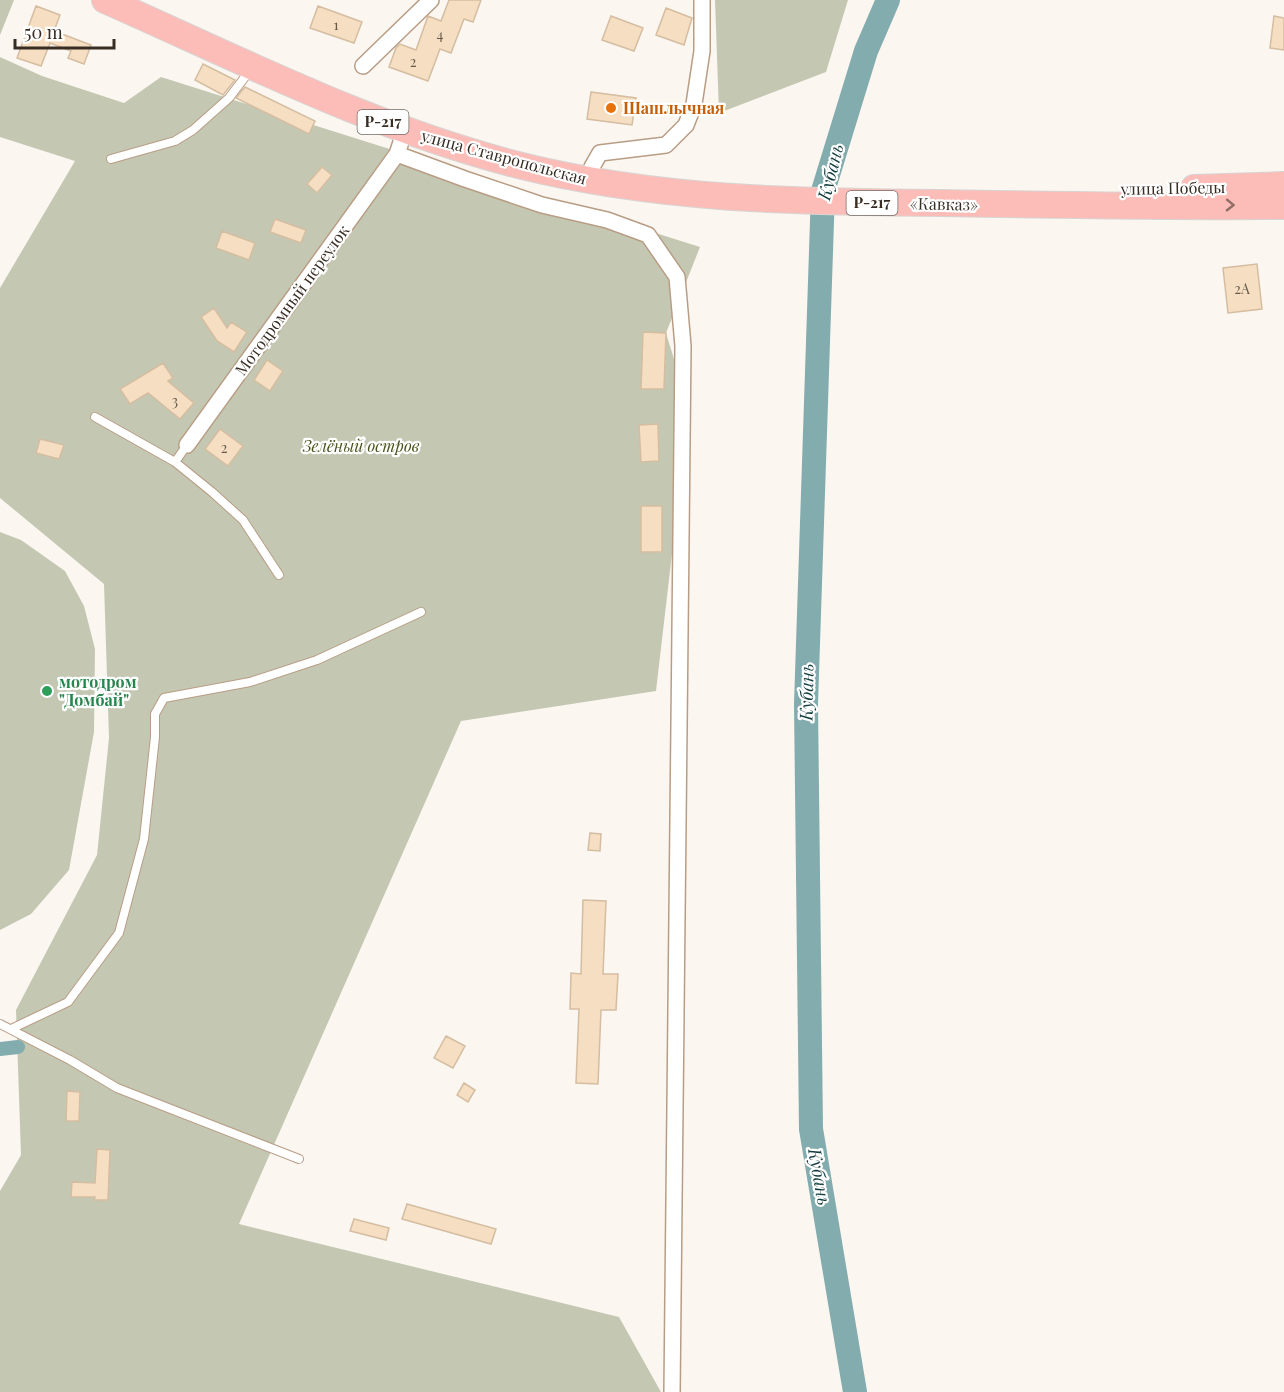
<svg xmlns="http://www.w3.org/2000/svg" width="1284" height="1392" font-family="'Playfair Display',serif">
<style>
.green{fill:#c4c8b2}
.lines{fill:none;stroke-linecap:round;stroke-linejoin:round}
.canal{stroke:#82acae;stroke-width:14}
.river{stroke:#82acae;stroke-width:24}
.building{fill:#f5dec1;stroke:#d4bda0;stroke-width:1.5}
.service-casing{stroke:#b89d85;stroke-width:10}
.minor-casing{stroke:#b89d85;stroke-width:18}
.trunk-casing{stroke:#d7d5d3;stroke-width:28}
.service{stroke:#fff;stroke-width:8}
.minor{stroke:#fff;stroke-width:15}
.trunk{stroke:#fcbcb7;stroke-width:26}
.oneway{stroke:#906d66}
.food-dot{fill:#e8710a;stroke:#fff;stroke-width:2}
.leisure-dot{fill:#2e9e5b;stroke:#fff;stroke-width:2}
.labels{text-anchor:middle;stroke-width:4.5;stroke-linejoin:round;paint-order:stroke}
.number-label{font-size:14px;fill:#67594a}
.shield{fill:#fff;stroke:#746c65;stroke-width:1.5}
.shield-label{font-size:15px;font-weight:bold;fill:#382d23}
.food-label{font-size:16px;font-weight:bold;fill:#c56008;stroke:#fff;text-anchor:start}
.street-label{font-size:16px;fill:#382d23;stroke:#fff}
.park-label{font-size:16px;font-style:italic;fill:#4a511c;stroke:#fff}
.leisure-label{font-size:16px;font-weight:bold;fill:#27864d;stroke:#fff;text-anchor:start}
.water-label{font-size:18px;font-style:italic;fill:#133c3e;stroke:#fff}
</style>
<rect width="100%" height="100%" fill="#fcf6f1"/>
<path class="green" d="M0,0H14L0,35Z
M715,0H848L826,72L719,113Z
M0,57L42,76L124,103L161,77L700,247L666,333L689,408L656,691L461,721L239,1224L619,1317L661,1392H0V1191L21,1155L16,1010L97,855L109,738L104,584L0,498V288L75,161L0,137Z
M0,532L21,540L65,571L84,606L95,649L94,732L69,870L31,914L0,930Z"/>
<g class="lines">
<path class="canal" d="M0,1049L18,1047"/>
<path class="river" d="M855,1392L811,1129L806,704L823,191L866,51L888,0"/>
</g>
<path class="building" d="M449,0H481L473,22L464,19L451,53L440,49L428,81L389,67L396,48L400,44L416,50L428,16L441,21Z
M36,6L60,15L54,31L91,45L84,64L68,58L71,51L50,43L41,66L17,58Z
M318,6L362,22L354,43L310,28Z
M666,8L692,18L684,45L656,35Z
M611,16L643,28L634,51L602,40Z
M1274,16L1284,18V50L1270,48Z
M203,64L235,80L223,95L195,80Z
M245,87L315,121L309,134L236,98Z
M591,92L636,98L632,125L587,119Z
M322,167L332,175L317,193L307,184Z
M275,219L306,230L301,243L270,232Z
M222,231L255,243L249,260L216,248Z
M1257,264L1262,309L1228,313L1223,268Z
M214,308L227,328L231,322L247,332L234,352L217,341L201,317Z
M643,332L666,333L664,389H641Z
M267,360L283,371L270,391L254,380Z
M163,363L173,378L168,381L194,403L180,419L148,393L130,404L120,389Z
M658,424L659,461L641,462L639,425Z
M220,429L243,446L228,466L205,449Z
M40,439L64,445L59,459L36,453Z
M641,506H662V552H641Z
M590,833L601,834L600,851L588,850Z
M583,900L606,901L603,974H618L616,1010H601L598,1084L576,1083L579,1009H570L571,973L581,974Z
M446,1036L465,1046L453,1068L434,1058Z
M464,1083L475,1090L468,1102L457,1095Z
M67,1091L80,1092L79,1121H66Z
M97,1149L110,1150L108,1200H94L95,1197H71L72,1182L95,1183Z
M407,1204L496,1229L491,1244L402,1219Z
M354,1219L389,1228L386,1240L350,1231Z"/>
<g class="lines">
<defs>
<path id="service" d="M111,159L175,141L193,130L229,98L251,69
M95,417L175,462L187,445
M175,462L212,492L243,520L279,575
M0,1024L70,1060L117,1088L299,1159
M11,1029L68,1002L119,933L144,839L155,737V714L164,698L250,682L317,660L421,612"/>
<path id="minor" d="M363,66L431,0
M405,130L397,154L465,179L542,205L607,220L648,235L677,277L683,346L672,1392
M592,167L600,153L666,145L686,125L694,104L702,51V0
M187,445L397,154"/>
<path id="trunk" d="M105,0C241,60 373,128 518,165C657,200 800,202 942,203C1056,205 1170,207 1284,206
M1194,188L1284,185"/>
</defs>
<use href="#service" class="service-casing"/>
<use href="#minor" class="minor-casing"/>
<use href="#trunk" class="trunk-casing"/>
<use href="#service" class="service"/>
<use href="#minor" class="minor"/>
<use href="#trunk" class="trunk"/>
</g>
<defs><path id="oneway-chevron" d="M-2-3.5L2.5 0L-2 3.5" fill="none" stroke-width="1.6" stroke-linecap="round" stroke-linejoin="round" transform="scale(1.5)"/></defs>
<use class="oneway" href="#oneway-chevron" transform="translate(1230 205) rotate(1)"/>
<circle class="food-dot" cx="611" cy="108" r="6"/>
<circle class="leisure-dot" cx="47" cy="691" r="6"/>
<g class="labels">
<g class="number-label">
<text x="336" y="30">1</text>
<text x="440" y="40">4</text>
<text x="413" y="67">2</text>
<text x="1242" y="294">2А</text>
<text x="175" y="406">3</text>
<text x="224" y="453">2</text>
</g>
<g class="shield">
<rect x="357.5" y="110" width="51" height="24" rx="4.5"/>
<rect x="846.5" y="191" width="51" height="24" rx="4.5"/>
</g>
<g class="shield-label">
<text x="383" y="127">Р-217</text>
<text x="872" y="208">Р-217</text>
</g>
<g class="food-label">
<text x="623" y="114">Шашлычная</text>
</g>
<g class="street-label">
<text transform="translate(504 157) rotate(15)" y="6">улица Ставропольская</text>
<text transform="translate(1173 188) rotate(-1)" y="6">улица Победы</text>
<text transform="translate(944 204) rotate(1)" y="6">«Кавказ»</text>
<text transform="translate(292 300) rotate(-54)" y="6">Мотодромный переулок</text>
</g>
<g class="park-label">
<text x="361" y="452">Зелёный остров</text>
</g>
<g class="leisure-label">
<text x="59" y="688">мотодром<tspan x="59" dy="18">"Домбай"</tspan></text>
</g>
<g class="water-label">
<text transform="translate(831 172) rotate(-76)" y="6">Кубань</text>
<text transform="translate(807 692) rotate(-89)" y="6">Кубань</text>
<text transform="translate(819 1177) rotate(80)" y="6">Кубань</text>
</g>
</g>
<path d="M15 39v9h99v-9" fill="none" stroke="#382d23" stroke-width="3"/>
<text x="24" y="39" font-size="18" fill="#382d23" stroke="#ffffff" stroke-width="4.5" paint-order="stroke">50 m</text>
</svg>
